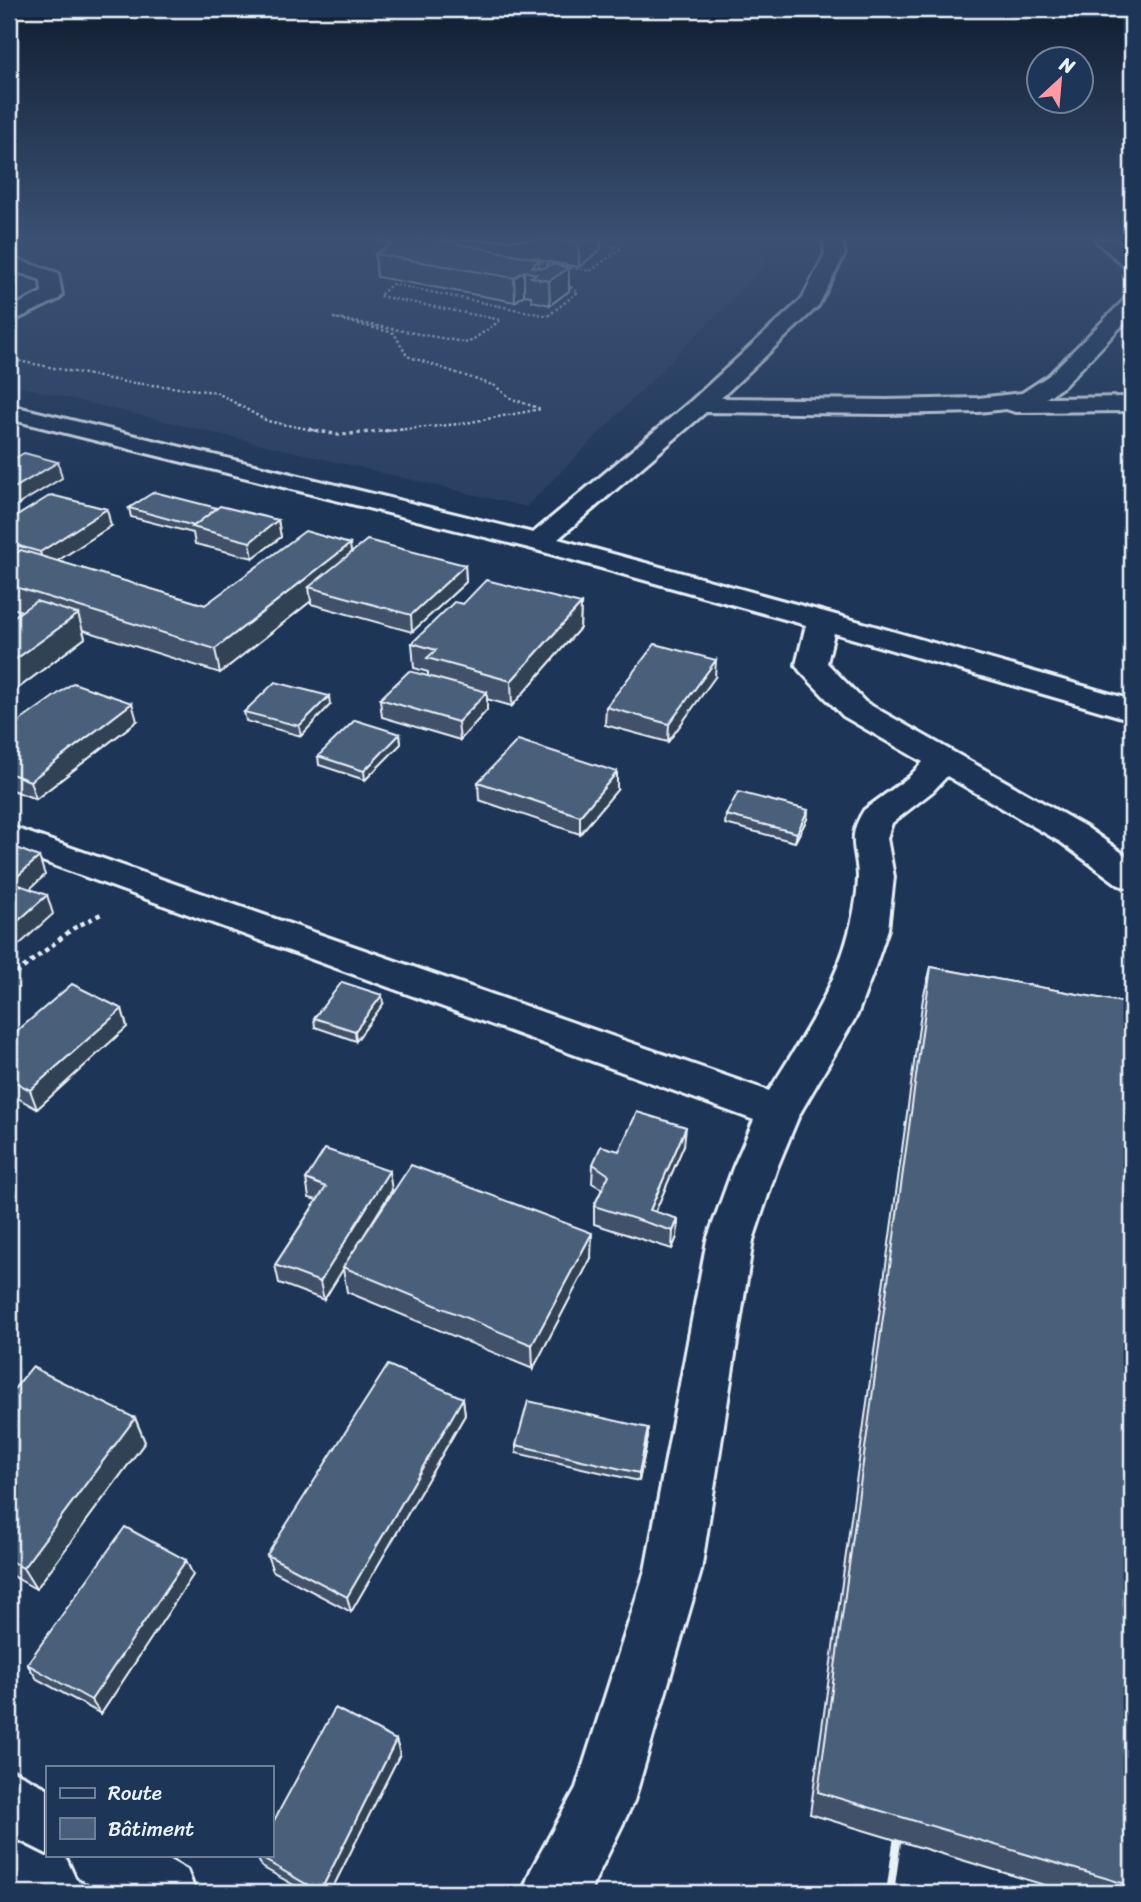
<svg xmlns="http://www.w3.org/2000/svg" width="1141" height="1902" font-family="Sriracha,sans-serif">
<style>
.built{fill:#2a4162}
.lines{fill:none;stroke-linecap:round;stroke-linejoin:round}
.minor-casing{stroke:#e8f1f8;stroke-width:6}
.path-far2{stroke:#e8f1f8;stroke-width:2.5;stroke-dasharray:2.5 2.5;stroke-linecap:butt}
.path-far1{stroke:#e8f1f8;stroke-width:3.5;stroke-dasharray:3.5 3.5;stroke-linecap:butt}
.path{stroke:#e8f1f8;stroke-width:4.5;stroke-dasharray:4.5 4.5;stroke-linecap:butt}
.minor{fill:#1d3557;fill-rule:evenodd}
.rail{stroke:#e8f1f8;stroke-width:8}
.wall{fill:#3f5169;stroke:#e8f1f8;stroke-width:2}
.shaded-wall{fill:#334255;stroke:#e8f1f8;stroke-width:2}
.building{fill:#495e7a;stroke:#e8f1f8;stroke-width:2}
</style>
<rect width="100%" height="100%" fill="#1d3557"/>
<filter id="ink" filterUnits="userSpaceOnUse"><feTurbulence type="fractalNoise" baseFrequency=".0143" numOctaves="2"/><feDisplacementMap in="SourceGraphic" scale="14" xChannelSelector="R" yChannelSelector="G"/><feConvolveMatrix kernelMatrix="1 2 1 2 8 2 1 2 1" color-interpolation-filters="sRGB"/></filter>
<g filter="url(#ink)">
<path class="built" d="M9,240H762L765,266L526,507L9,384Z"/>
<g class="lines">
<defs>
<path id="minor" d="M823,240H841L845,254L818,306L721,398L887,400L978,398L1022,393L1048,376L1125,299L1132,297V315L1064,386L1046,398L1132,397V411L1015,412L1006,409L978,412L887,414L706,412L558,539L832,614L1132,700V720L834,633L827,663L865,702L1086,827L1132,860V889L1119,885L1062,843L947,776L933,791L892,823L887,838L894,877L888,929L875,967L857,1015L799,1115L777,1168L753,1240L701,1571L634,1801L589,1893H522L531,1870L576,1788L645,1571L707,1240L733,1168L754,1120L9,849V826L769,1091C801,1040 835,989 850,929C854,914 858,892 858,876C857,848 846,838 864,810L909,777L923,762L843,716L800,671L796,665L806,625L529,548L9,419V405L533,533L692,400L802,299L825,254Z
M1095,240H1115L1132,254V269L1125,267Z
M9,257L58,273L62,295L59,299L9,323V309L42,292L41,280L9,269Z
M9,1769L47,1788V1854L9,1835Z
M68,1855H161L187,1870L196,1893H104L78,1877Z"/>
</defs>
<use href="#minor" class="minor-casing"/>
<path class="path-far2" d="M536,262L590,271L622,248L596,243
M9,359L125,382L216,392L267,421L318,431
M384,431L460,424L541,409L512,399L495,386L407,356L394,333L334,318L468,343L501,320L379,296L392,284L548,316L578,292L564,283"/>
<path class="path-far1" d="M309,429L339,435L403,429"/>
<path class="path" d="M9,979L74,928L103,913"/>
<use href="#minor" class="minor"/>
<path class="rail" d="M890,1893L900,1821"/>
</g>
<path class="wall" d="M375,240H601V249L579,267L539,260V268L569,291L550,305L532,301L531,296L524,295L515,302L377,277L375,254L391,244L388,242Z
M129,508H217L278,520L281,537L253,558L195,544L193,533L131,517Z
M9,521L111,526L57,561L205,605L351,553L465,565L466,582L412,632L311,604V601L220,673L83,630L85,638L9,695V620L22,611L9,607Z
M463,604H581L580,628L512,706L487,699V710L460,740L382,717L380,699L428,676V672L414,668L412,643Z
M715,677L668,742L605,725L606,707Z
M330,705L301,736L246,721L244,712Z
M9,720L17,723L137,721L36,799L9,789Z
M400,734L401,744L365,780L319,765L318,756Z
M478,782L617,790L580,834L479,800Z
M808,810L807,819L795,842L725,824L726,815Z
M931,967L1132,1004V1893H1071L810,1814L923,998Z
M383,1004L356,1041L315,1027L314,1018Z
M122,1009L127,1027L37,1109L9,1093V1038Z
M684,1145L655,1212L678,1219L677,1237L672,1249L594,1224V1206L602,1189L592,1183L593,1164L619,1151Z
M306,1179L392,1190L358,1243L591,1258L533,1369L347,1292L343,1269L324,1300L279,1283L275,1265L317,1200L309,1198Z
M9,1395L135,1418L145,1442L36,1589L9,1574Z
M463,1398L465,1415L351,1612L273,1571L267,1555Z
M648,1437L639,1481L516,1453V1445Z
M193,1575L101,1714L37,1679L27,1664Z
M396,1740L400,1754L330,1893H308L262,1867L256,1855Z"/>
<path class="shaded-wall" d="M584,240H601V249L579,267V244Z
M539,259V279L532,267Z
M569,268V291L550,305L549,281Z
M524,271V295L515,302L514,278Z
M58,462L62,478L9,510V491Z
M107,509L111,526L45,569L40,552Z
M278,520L281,537L253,558L250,542Z
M350,544L353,567L309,587L311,601L220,673L215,649Z
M465,565L466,582L412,632L411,615Z
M581,604L580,628L512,706L511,681Z
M78,614L85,638L9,695V664Z
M716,660L715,677L668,742L669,724Z
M487,692V710L460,740L458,722Z
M329,696L330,705L301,736L299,726Z
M132,703L137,721L36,799L30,781Z
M400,734L401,744L365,780L364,771Z
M617,772V790L580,834V816Z
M808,810L807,819L795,842L797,833Z
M39,857L45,875L18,900L11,882Z
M47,895L53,914L9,954V929Z
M382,995L383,1004L356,1041L355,1031Z
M122,1009L127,1027L37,1109L30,1090Z
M686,1127L684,1145L650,1224V1210Z
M389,1171L392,1190L324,1300L320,1282Z
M678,1219L677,1237L672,1249L673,1231Z
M592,1233L591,1258L533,1369L532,1345Z
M463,1398L465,1415L351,1612L347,1597Z
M135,1418L145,1442L36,1589L23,1568Z
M648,1428V1437L639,1481V1473Z
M186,1560L193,1575L101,1714L91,1700Z
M396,1740L400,1754L330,1893H321L320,1892Z"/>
<path class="building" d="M398,240H438L539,259L532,267L544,268L552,264L569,268L549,281L531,277L536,274L524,271L514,278L375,254Z
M554,240H584L579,244Z
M24,453L58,462L9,491V462Z
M154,492L217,508L194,526L129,508Z
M51,495L107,509L40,552L9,543V521Z
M220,506L278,520L250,542L192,527Z
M305,531L350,544L215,649L9,585V558L21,550L205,605Z
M367,540L465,565L411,615L309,587Z
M486,580L581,604L511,681L427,658L436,650L412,643L454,602L463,604Z
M36,601L78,614L9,664V620Z
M655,644L716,660L669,724L606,707Z
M409,671L487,692L458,722L380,699Z
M275,682L329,696L299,726L244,712Z
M73,683L132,703L30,781L9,773V720L17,723Z
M355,720L400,734L364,771L318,756Z
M518,740L617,772L580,816L478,782Z
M738,792L808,810L797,833L726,815Z
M9,845L39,857L11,882L47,895L9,929Z
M931,967L1132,1004V1886L818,1792Z
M342,982L382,995L355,1031L314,1018Z
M72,984L122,1009L30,1090L9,1079V1038Z
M637,1112L686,1127L650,1210L678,1219L673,1231L594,1206L609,1175L593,1164L601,1146L619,1151Z
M325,1149L389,1171L320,1282L275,1265L326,1187L306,1179Z
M411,1165L592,1233L532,1345L343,1267Z
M388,1365L463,1398L347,1597L267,1555Z
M32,1367L135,1418L23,1568L9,1560V1395Z
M528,1401L648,1428L639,1473L516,1445Z
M125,1527L186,1560L91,1700L27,1664Z
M335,1708L396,1740L320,1892L256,1855H271V1826Z"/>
</g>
<linearGradient id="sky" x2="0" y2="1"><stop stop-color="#101d30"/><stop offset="0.47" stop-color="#3a5174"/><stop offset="1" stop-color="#3a5174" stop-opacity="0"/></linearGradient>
<rect width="1141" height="506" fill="url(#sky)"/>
<rect width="1141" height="1902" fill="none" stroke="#1d3557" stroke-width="35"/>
<rect x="18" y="18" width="1106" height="1867" fill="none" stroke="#e8f1f8" stroke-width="2.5" filter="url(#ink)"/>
<rect x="46" y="1766" width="228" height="91" fill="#1d3557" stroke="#6e8097" stroke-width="2"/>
<rect x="60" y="1788" width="35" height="10" fill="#1d3557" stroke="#6e8097" stroke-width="2"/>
<text x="108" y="1800" font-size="21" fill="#e8f1f8">Route</text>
<rect x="60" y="1818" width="35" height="21" fill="#495e7a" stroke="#6e8097" stroke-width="2"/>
<text x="108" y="1836" font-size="21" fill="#e8f1f8">Bâtiment</text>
<g transform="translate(1060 80) rotate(26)"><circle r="33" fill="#1d3557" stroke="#6e8097" stroke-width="2"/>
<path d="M0-5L12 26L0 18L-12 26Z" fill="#ff9aa2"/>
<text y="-10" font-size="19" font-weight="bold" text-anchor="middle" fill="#e8f1f8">N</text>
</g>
</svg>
